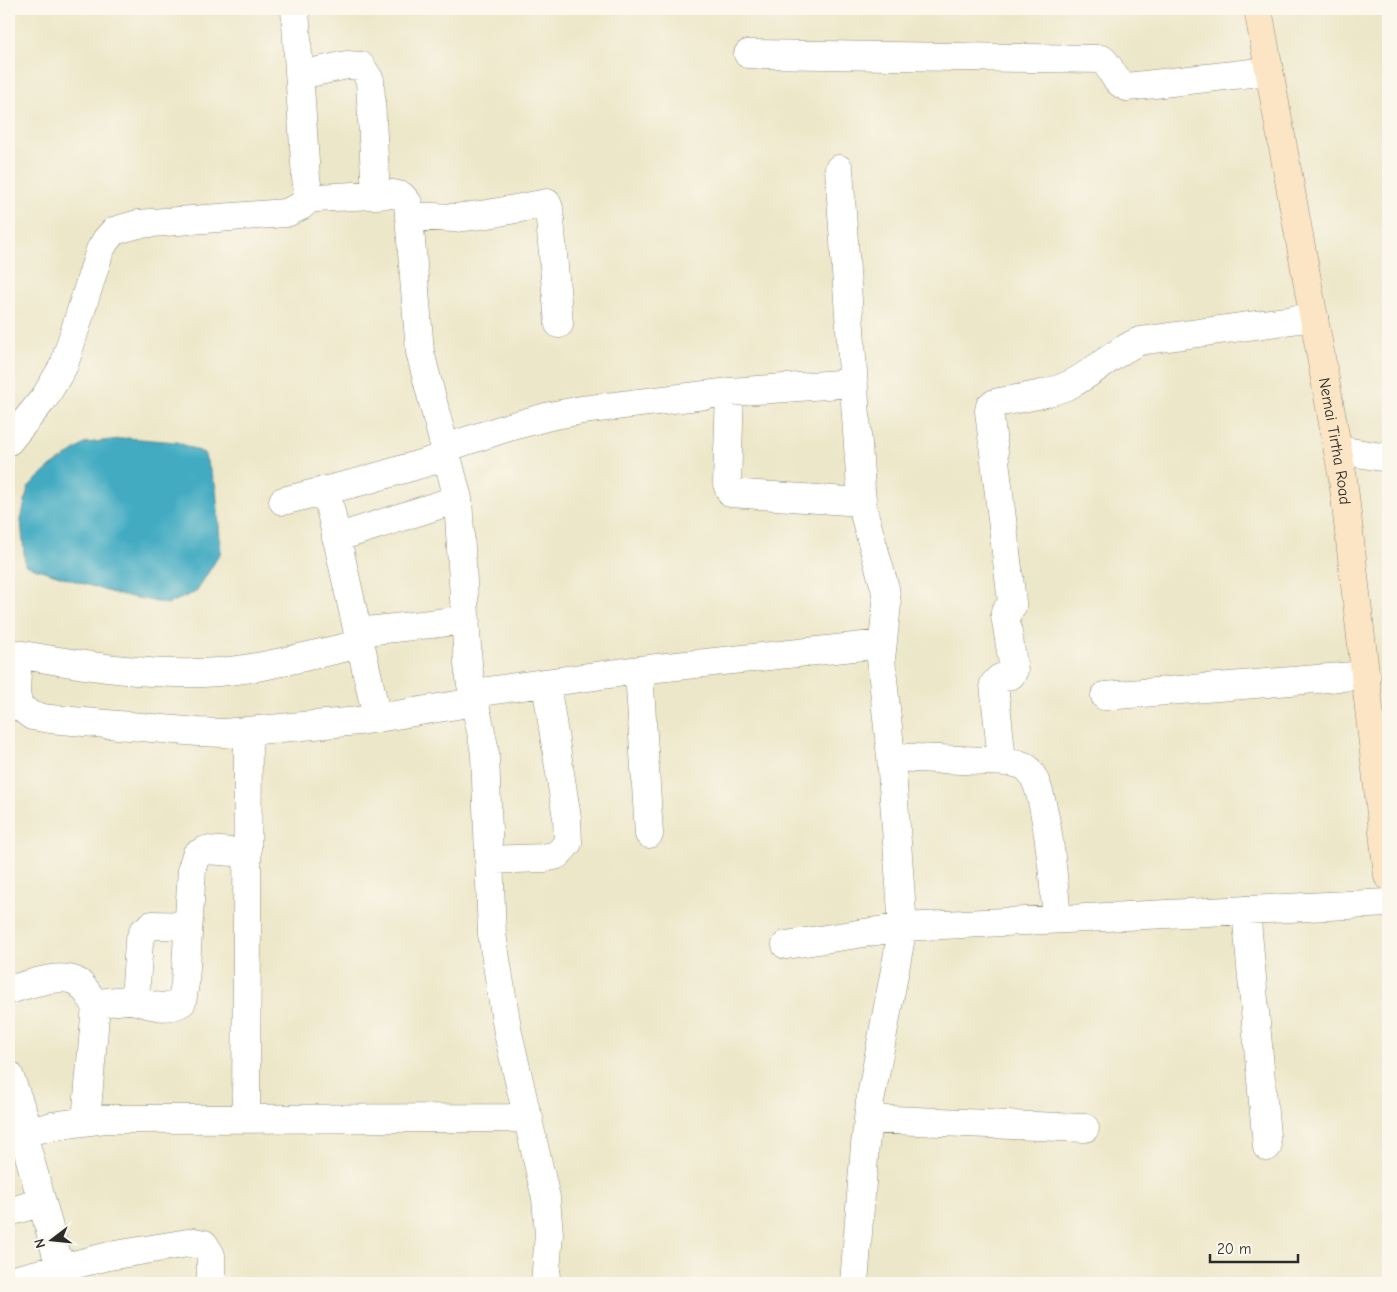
<svg xmlns="http://www.w3.org/2000/svg" width="1397" height="1292" font-family="'Comic Neue',sans-serif">
<style>
.water{fill:#42abc2;stroke:#366b76}
.lines{fill:none;stroke-linecap:round;stroke-linejoin:round}
.street-casing{stroke:#8c897a;stroke-width:29}
.secondary-casing{stroke:#8c897a;stroke-width:29}
.street{stroke:#fff;stroke-width:28}
.secondary{stroke:#fce5c4;stroke-width:28}
.labels{text-anchor:middle;stroke-width:5;stroke-linejoin:round;paint-order:stroke}
.street-label{font-size:16px;fill:#2b2b2b;stroke:#fbf7ec}
</style>
<rect width="100%" height="100%" fill="#fbf7ec"/>
<filter id="ink" filterUnits="userSpaceOnUse"><feTurbulence type="fractalNoise" baseFrequency=".02" numOctaves="2"/><feDisplacementMap in="SourceGraphic" scale="10" xChannelSelector="R" yChannelSelector="G"/><feConvolveMatrix kernelMatrix="1 2 1 2 8 2 1 2 1" color-interpolation-filters="sRGB"/></filter>
<filter id="wash" filterUnits="userSpaceOnUse"><feTurbulence type="fractalNoise" baseFrequency=".0096" numOctaves="4" result="noise"/><feDisplacementMap in="SourceGraphic" scale="20" xChannelSelector="R" yChannelSelector="G"/><feGaussianBlur stdDeviation="1.12" result="paint"/><feColorMatrix in="noise" values="0 0 0 0 0 0 0 0 0 0 0 0 0 0 0 0 0 1.4 0 .05"/><feComposite in="paint" operator="in"/></filter>
<g filter="url(#wash)">
<rect width="100%" height="100%" fill="#ede7c9"/>
<path class="water" d="M128,438L177,442L204,453L216,487L221,552L196,592L168,604L116,594L25,565L21,520L28,487L50,467L86,443Z"/>
</g>
<g filter="url(#ink)">
<g class="lines">
<defs>
<path id="street" d="M295,9L306,178L308,191L311,197L316,198L393,194L402,196L408,203L420,352L458,499L468,664C471,695 481,724 485,754L492,934L508,1033L546,1198L549,1234L545,1283
M748,54L1102,59C1112,67 1113,82 1127,87L1269,71
M300,75L347,65L361,66L370,80L376,195
M839,169L861,489L863,510L885,588L887,604L881,659L891,757L903,927L870,1102L865,1145L854,1283
M409,216L455,218L488,214L547,203L549,208L559,324
M730,392L727,484L731,493L862,502
M9,441L45,397L64,365L100,250L106,240L114,231L138,224L286,213L301,206L311,197
M445,448L509,427L550,416L582,410L730,392L853,383
M1338,450L1388,458
M326,490L377,718
M283,501L363,481L448,456
M336,538L458,499
M358,632L466,620
M9,652L11,653L17,670L16,693L19,706L32,716L50,719L198,732L224,733L359,721L475,702
M11,653C80,665 149,677 219,672C266,668 314,654 361,644
M639,670L649,834
M473,693L639,670L882,644
M1105,696L1366,675
M891,757L1009,762C1014,763 1020,764 1024,766C1048,780 1054,890 1057,919
M1002,761L994,684L1000,678L1011,675L1014,670L1005,615V612L1012,606V602L989,411L990,406L995,403C1020,398 1048,395 1071,384C1095,372 1115,351 1140,341L1314,317
M489,860L544,858L557,855L568,843L567,818L546,683
M1246,910L1267,1147
M786,945L903,927L1388,903
M9,990C26,985 63,971 79,983C85,988 91,998 96,1005
M132,1000C148,1004 167,1012 182,1002L185,983L192,868L196,855L206,850L247,853
M9,1075L30,1132
M246,1118L248,731
M868,1119L1085,1128
M86,1121L96,1005L99,1003L135,999L139,942L143,932L152,925L188,926
M23,1134L60,1267
M9,1137L52,1126L105,1119L529,1118
M9,1212L42,1202
M9,1281L109,1256L194,1242L204,1244L211,1255V1283"/>
<g id="secondary">
<path id="s1" d="M1258,9L1343,479L1388,876"/>
</g>
</defs>
<use href="#street" class="street-casing"/>
<use href="#secondary" class="secondary-casing"/>
<use href="#street" class="street"/>
<use href="#secondary" class="secondary"/>
</g>
</g>
<g class="labels">
<g class="street-label">
<text dy="6" stroke="none"><textPath href="#s1" startOffset="439">Nemai Tirtha Road</textPath></text>
</g>
</g>
<rect width="1397" height="1292" fill="none" stroke="#fbf7ec" stroke-width="30"/>
<g transform="translate(52 1240) rotate(254)" stroke="#fbf7ec" stroke-width="4" paint-order="stroke">
<path d="M0-4L9 19L0 12L-9 19Z" fill="#2b2b2b"/>
<text y="-8" font-size="14" font-weight="bold" text-anchor="middle" fill="#2b2b2b">N</text>
</g>
<path d="M1210 1254v8h88v-8" fill="none" stroke="#2b2b2b" stroke-width="2.5"/>
<text x="1217" y="1254" font-size="15" fill="#2b2b2b" stroke="#fbf7ec" stroke-width="4" paint-order="stroke">20 m</text>
</svg>
